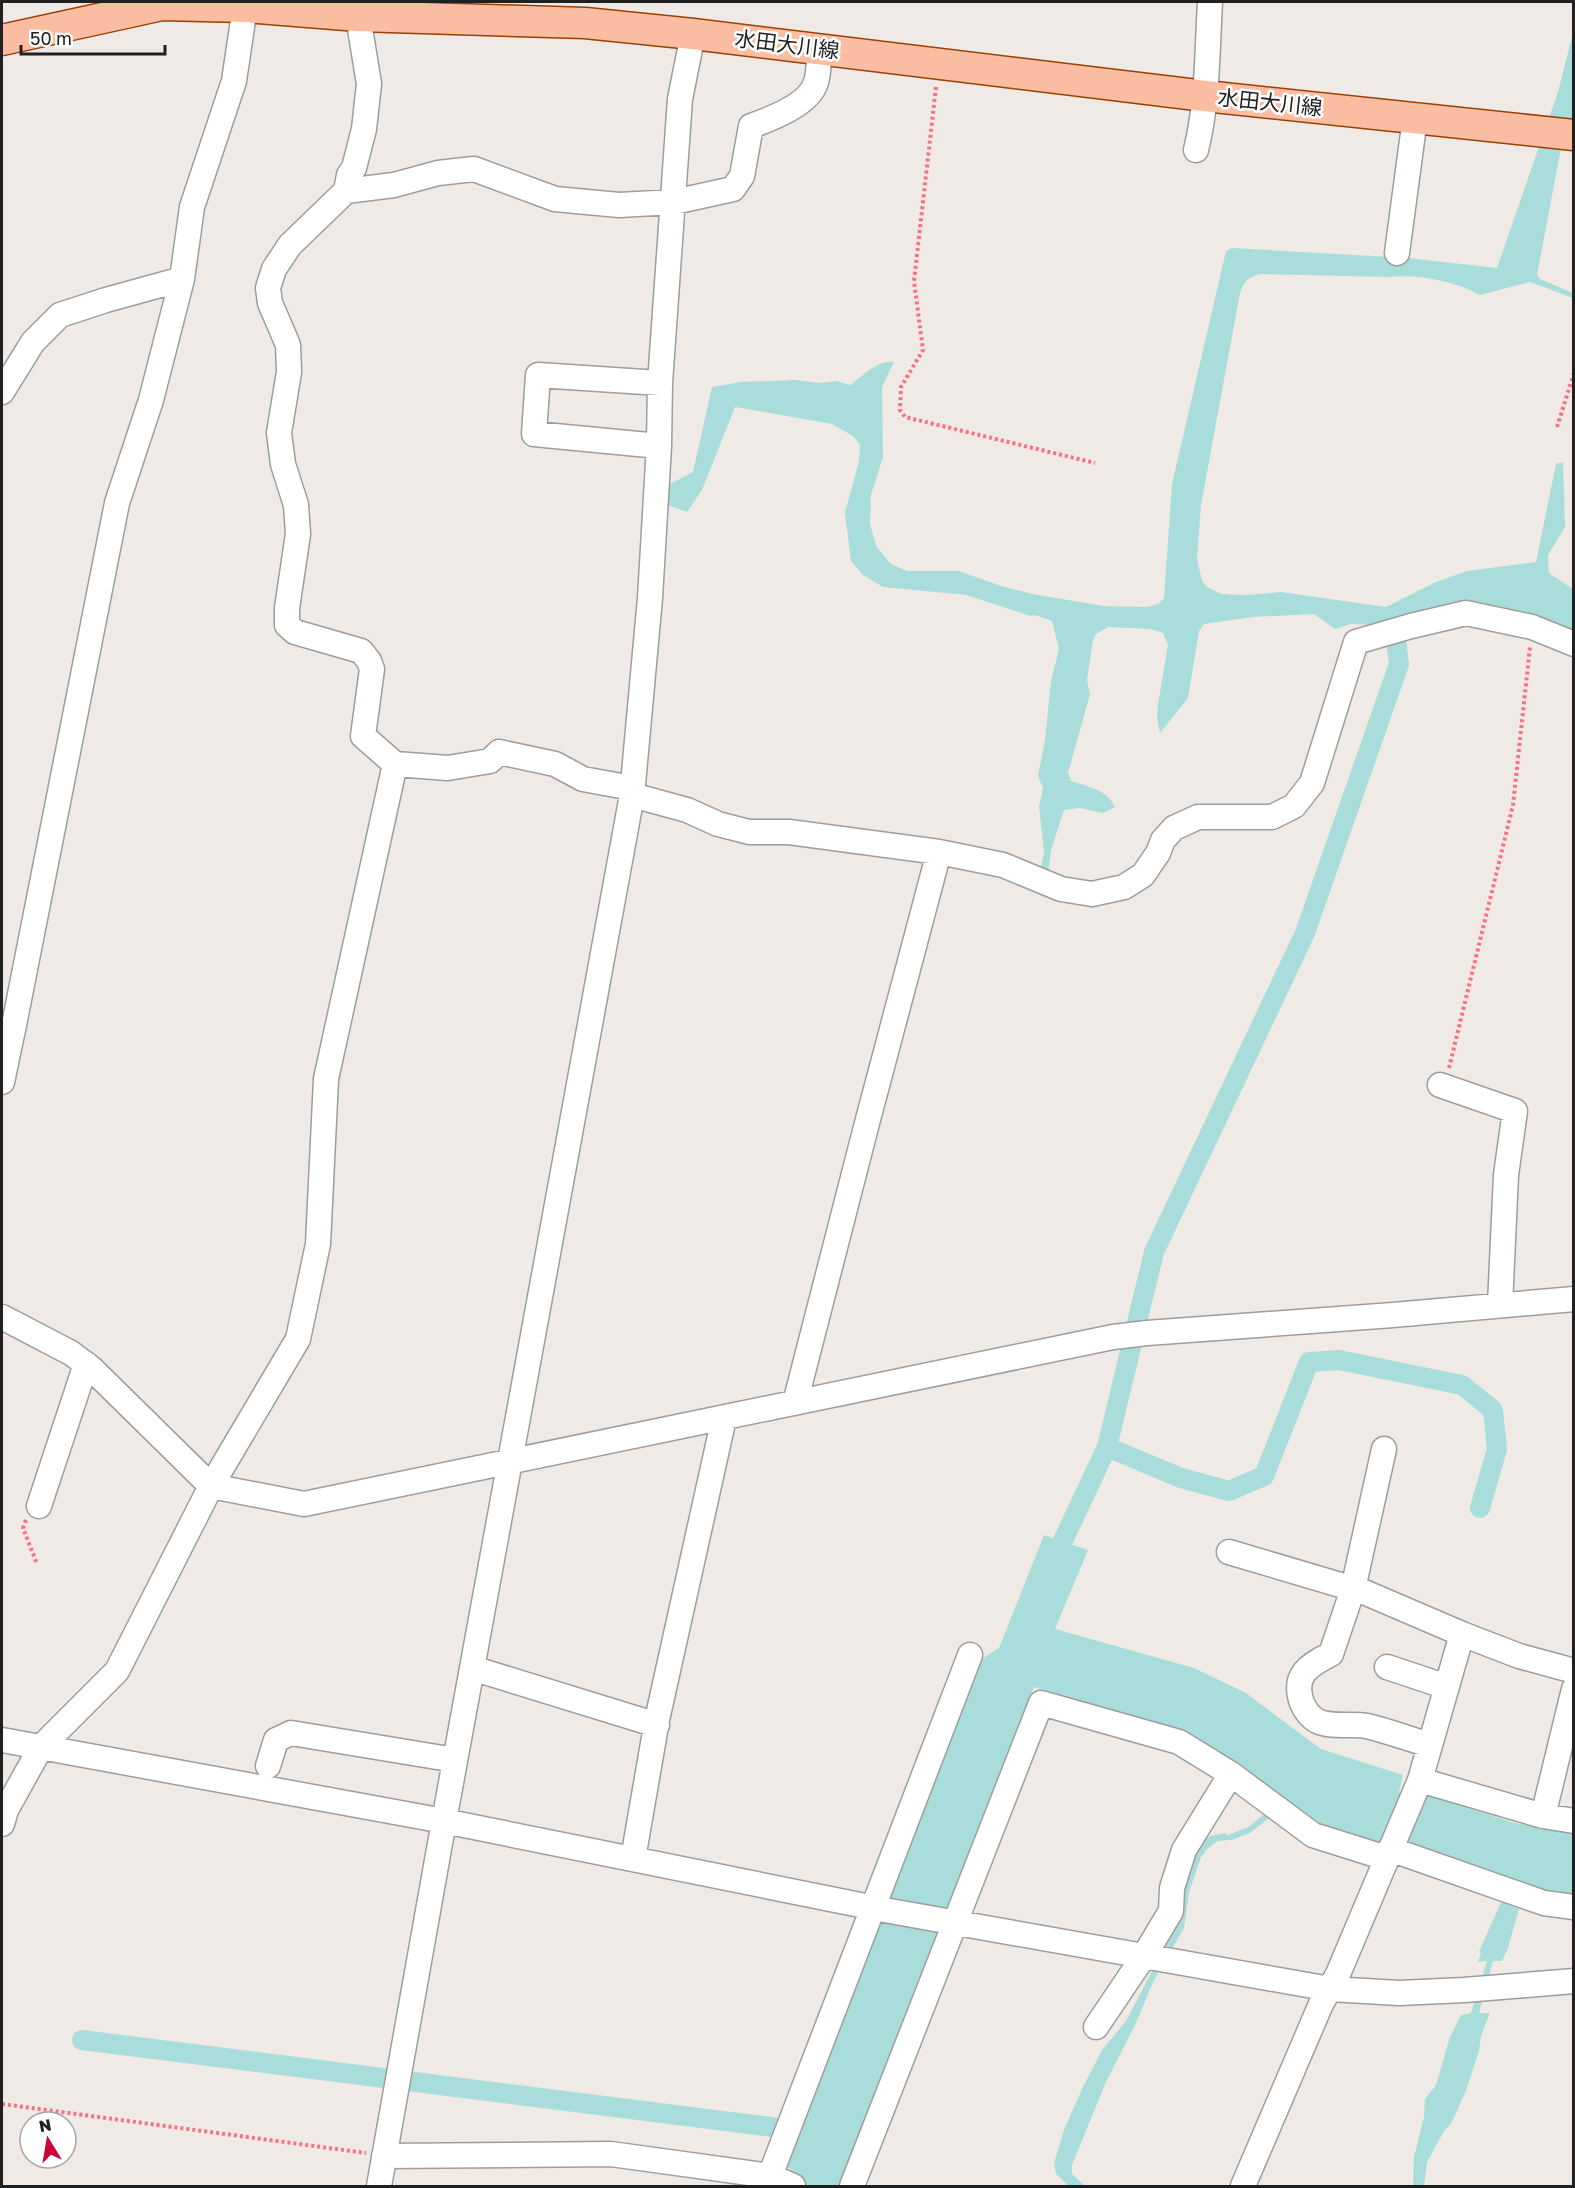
<svg xmlns="http://www.w3.org/2000/svg" width="1575" height="2188" font-family="'Golos Text','Noto Sans JP',sans-serif">
<style>
.water{fill:#a8dddb}
.lines{fill:none;stroke-linecap:round;stroke-linejoin:round}
.stream{stroke:#a8dddb;stroke-width:6}
.canal{stroke:#a8dddb;stroke-width:20}
.minor-casing{stroke:#9d9d9d;stroke-width:27}
.major-casing{stroke:#994003;stroke-width:33}
.path{stroke:#f87085;stroke-width:4;stroke-dasharray:3 3;stroke-linecap:butt}
.minor{stroke:#fff;stroke-width:24}
.major{stroke:#fabda1;stroke-width:30}
.labels{text-anchor:middle;stroke-width:5;stroke-linejoin:round;paint-order:stroke}
.street-label{font-size:21px;fill:#202020;stroke:#fff}
</style>
<rect width="100%" height="100%" fill="#f0eae6"/>
<path class="water" d="M1573,33V126L1561,148L1537,275L1540,279L1573,293V298L1530,282L1480,295C1451,280 1419,274 1387,277L1260,274C1248,277 1244,282 1240,293L1201,505L1197,559L1202,581L1207,587L1221,594L1247,595L1281,592L1386,607L1436,582L1467,571L1536,562L1556,464L1563,462L1565,527L1548,555L1549,573L1573,589V631L1560,625L1510,611L1373,625L1351,624L1335,629L1314,614L1253,617L1204,624L1199,631L1188,698L1160,733L1157,718L1158,704L1168,645L1163,633L1150,629L1108,627L1096,634L1093,640L1087,680L1090,694L1068,773L1071,781C1088,787 1107,789 1115,807L1103,813L1080,808L1064,810L1051,850L1048,875L1040,872L1044,852L1039,806L1043,788L1038,776L1045,740L1051,681L1059,649L1052,621L1035,615L1031,616L966,595L883,587L863,575L851,561L845,513L859,461L860,445L853,436L832,424L735,407L702,490L687,512L667,505L670,484L693,472L712,387L741,382L796,380L819,383L837,381L850,385C863,376 878,359 894,362L882,387L883,457L871,495L870,524L876,546L891,564L907,571H959L1001,586L1032,594L1104,606L1147,607L1158,604L1164,598L1172,484L1226,251L1232,248L1408,258L1497,268L1558,92Z
M1044,1535L1088,1550L1055,1629L1194,1668L1246,1693L1321,1749L1403,1775L1399,1792L1421,1800L1426,1795L1515,1823L1565,1832L1573,1827V1895L1538,1891L1407,1848L1409,1840L1387,1834L1383,1840L1373,1844L1316,1825L1144,1720L1034,1687L842,2186H788L794,2171L785,2166L980,1660L999,1648Z
M1225,1833L1231,1837L1229,1840L1218,1841L1208,1848L1201,1857L1189,1892L1184,1928L1154,1980L1135,2025L1106,2082L1072,2165V2174L1085,2186H1069L1056,2174L1054,2163L1064,2130L1083,2087L1102,2050L1126,2021L1172,1933L1182,1886L1196,1852L1203,1841L1211,1836Z
M1501,1902L1519,1909L1508,1948L1502,1961H1493L1479,2013H1490L1481,2036L1479,2051L1467,2088L1452,2122L1444,2131L1427,2162L1424,2186H1413L1414,2157L1424,2117L1425,2099L1436,2085L1450,2037L1461,2015L1471,2013L1487,1961L1478,1962L1481,1953L1479,1952Z"/>
<g class="lines">
<path class="stream" d="M1231,1837L1249,1830L1272,1812"/>
<path class="canal" d="M1107,1447L1181,1478L1229,1491L1264,1476L1309,1362L1339,1360L1462,1385L1493,1410L1497,1449L1480,1508
M1051,1566L1107,1447L1154,1252L1305,933L1399,664L1393,616
M82,2040L772,2127"/>
<defs>
<path id="minor" d="M1196,150C1208,102 1207,51 1210,2
M346,191L394,185L438,173L474,169L555,199L619,205L674,202L733,189L742,176L751,126C771,119 810,104 816,82C819,73 819,60 819,49
M1397,253L1415,118
M2,392L33,342L60,315L106,300L182,279
M659,446L534,434L538,375L660,383
M395,764L448,768L490,761L499,752L555,764L583,779L632,788
M632,795L650,598L659,446L660,383L680,99L693,34
M2,1082L14,1025L117,503L151,400L182,279L192,207L234,81L245,7
M1440,1085L1515,1111L1506,1175L1500,1305
M2,1317L71,1353L91,1368L211,1486L304,1504L1113,1337L1147,1333L1393,1315L1574,1299
M795,1403L866,1127L939,852
M1384,1449L1353,1589L1331,1654C1309,1665 1292,1675 1302,1703C1305,1710 1310,1717 1317,1721C1332,1728 1352,1723 1367,1726C1388,1731 1409,1739 1430,1745
M39,1506L86,1364
M1229,1552L1364,1592L1462,1634
M1387,1667L1447,1687
M472,1668L657,1725
M1574,1671L1519,1656L1462,1634L1420,1780L1543,1816L1574,1821
M2,1740L444,1821L890,1911L1330,1989L1399,1993L1464,1990L1574,1981
M268,1766L276,1740L291,1733L455,1760
M1543,1816L1574,1689
M2,1824L6,1810L41,1747L117,1671L211,1486L298,1339L318,1244L326,1079L395,764L363,736L372,669L369,661L361,651L295,632L287,625V608L298,534L296,505L283,464L279,433L289,372L288,345L270,303L268,288L274,269L290,245L346,191L349,175L354,168L364,129L369,84L358,16
M1390,1849L1544,1903L1574,1907
M633,1859L657,1720L724,1418
M1096,2027L1144,1956L1171,1911L1172,1888L1184,1850L1231,1774
M384,2156L611,2154L770,2176L793,2186
M770,2176L970,1655
M379,2186L444,1821L632,795L687,810L718,824L749,832H789L939,852L1003,865L1061,889L1092,894L1124,887L1143,875L1158,853L1163,840L1174,828L1198,817H1272L1294,806L1312,783L1356,642L1411,626L1466,613L1532,627L1574,644
M852,2186L1041,1703L1179,1742L1231,1774L1313,1835L1386,1858
M1243,2186L1321,2004L1338,1974L1420,1780"/>
<path id="major" d="M2,40L162,5L245,7L358,16L585,23L693,34L1205,96L1574,135"/>
</defs>
<use href="#minor" class="minor-casing"/>
<use href="#major" class="major-casing"/>
<path class="path" d="M936,87L914,281L923,350L901,387L900,410L905,417L1095,463
M1557,427L1574,373
M1449,1068L1513,805L1530,647
M26,1520L23,1528L37,1564
M2,2104L366,2153"/>
<use href="#minor" class="minor"/>
<use href="#major" class="major"/>
</g>
<g class="labels">
<g class="street-label">
<text transform="translate(787 45) rotate(7)" y="7">水田大川線</text>
<text transform="translate(1270 103) rotate(6)" y="7">水田大川線</text>
</g>
</g>
<rect width="1575" height="2188" fill="none" stroke="#202020" stroke-width="6"/>
<g transform="translate(48 2140) rotate(349)"><circle r="28" fill="#ffffff" stroke="#a6a6a6" stroke-width="1.5"/>
<path d="M0-4.5L10 22L0 15L-10 22Z" fill="#cc0338"/>
<text y="-9" font-size="16" font-weight="bold" text-anchor="middle" fill="#202020">N</text>
</g>
<path d="M21 45v9h144v-9" fill="none" stroke="#202020" stroke-width="3"/>
<text x="30" y="45" font-size="18" fill="#202020" stroke="#ffffff" stroke-width="4.5" paint-order="stroke">50 m</text>
</svg>
